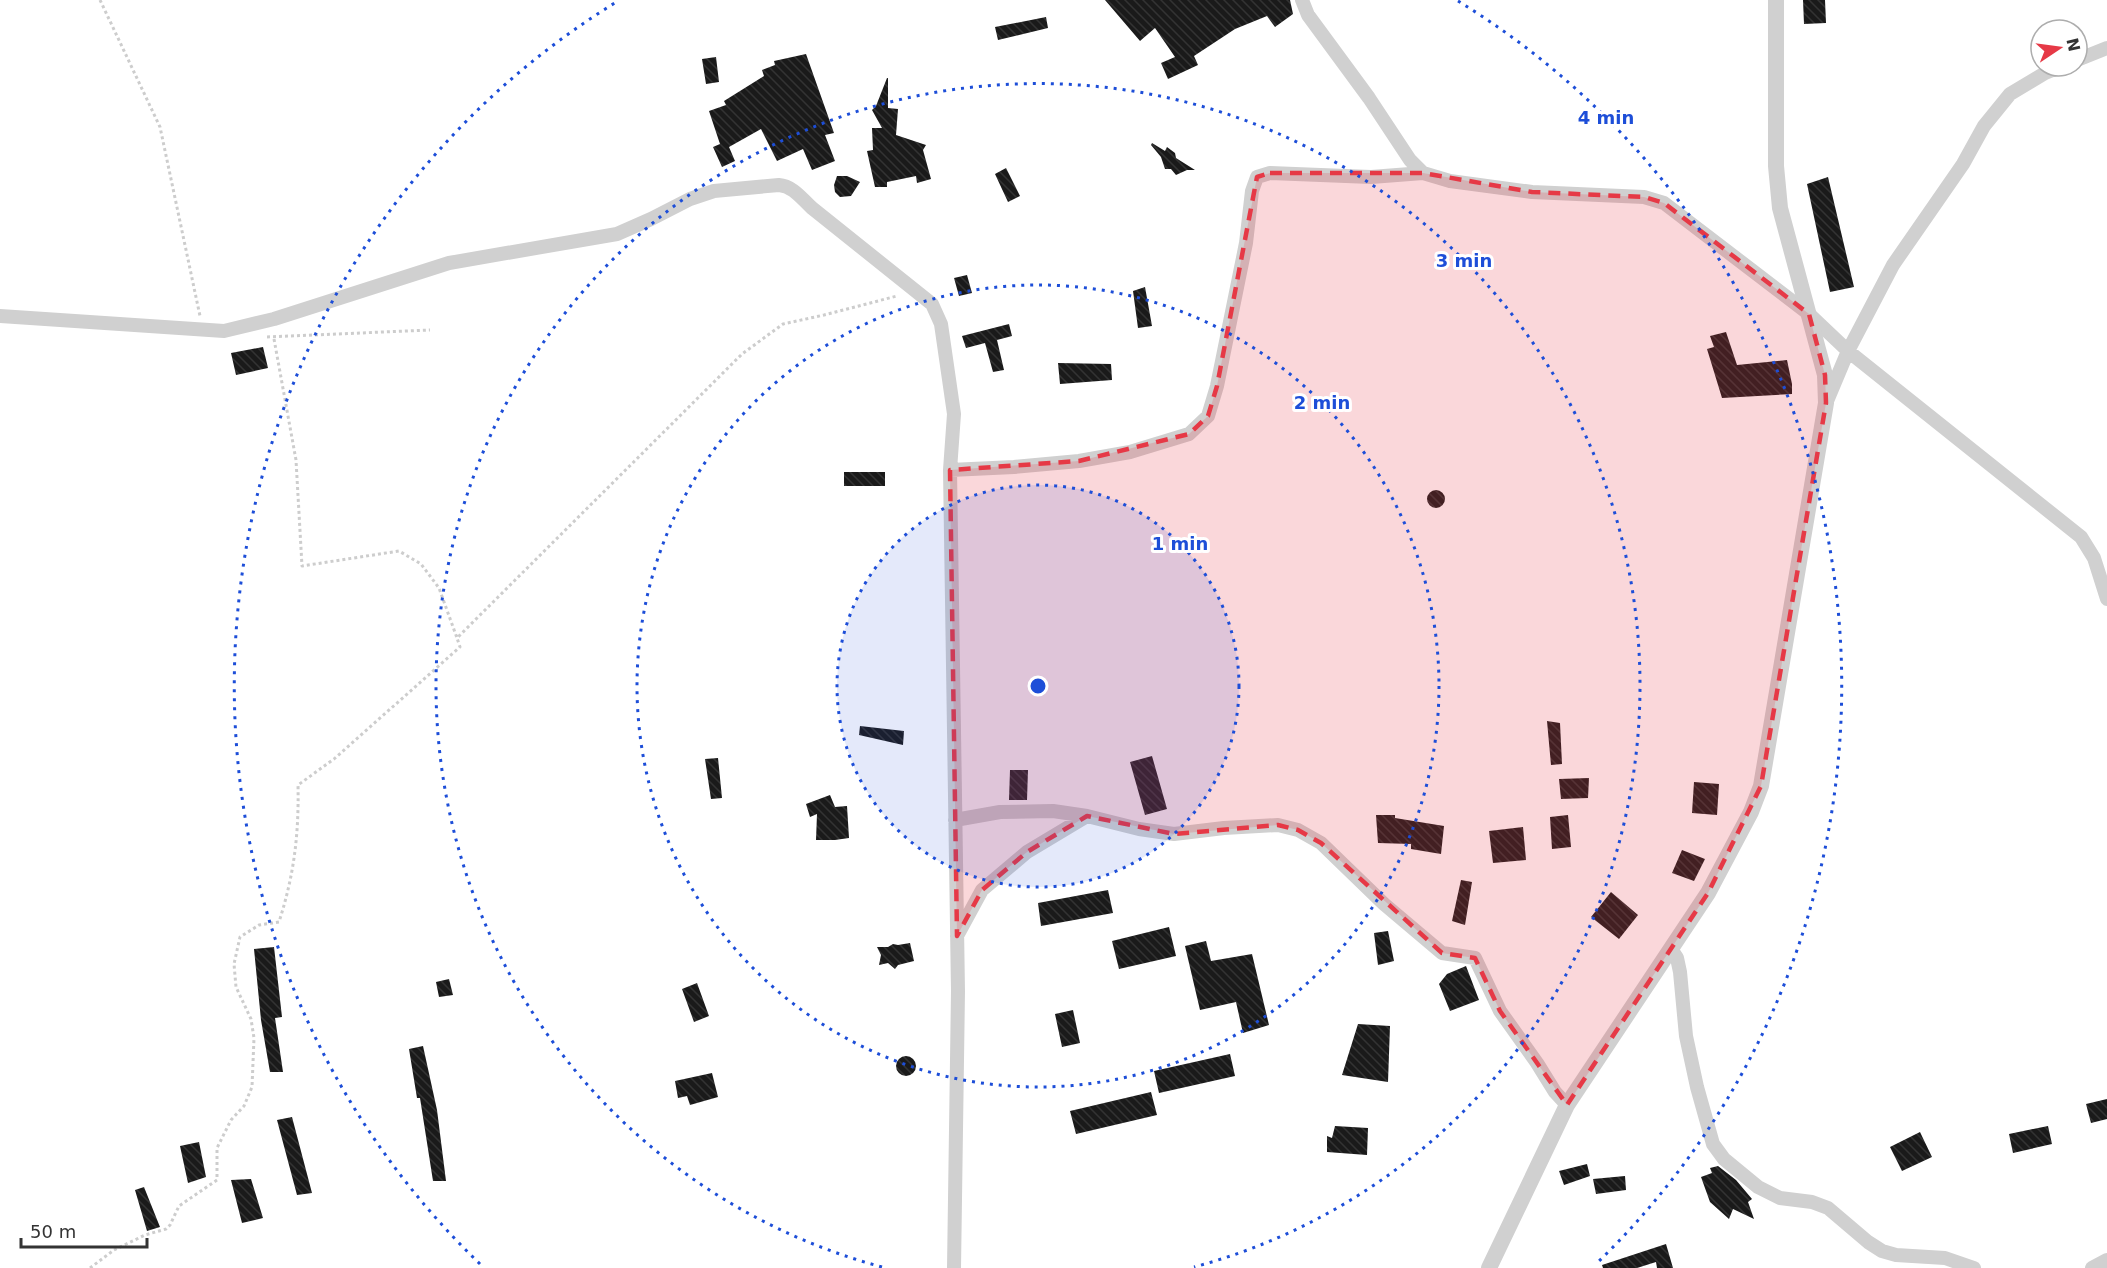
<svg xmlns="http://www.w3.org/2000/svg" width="2107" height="1268" font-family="'DejaVu Sans',sans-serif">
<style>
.building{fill:url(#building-back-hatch)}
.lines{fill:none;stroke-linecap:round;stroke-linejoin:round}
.path{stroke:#cdcdcd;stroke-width:3;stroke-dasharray:3 3;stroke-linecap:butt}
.minor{stroke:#d0d0d0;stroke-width:14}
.tertiary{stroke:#d0d0d0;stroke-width:16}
.marked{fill:#e63946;fill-opacity:0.2;stroke:#e63946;stroke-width:4.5;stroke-dasharray:12 8;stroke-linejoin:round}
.ring{fill:none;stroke:#1d4ed8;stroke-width:3;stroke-dasharray:3 6}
.centre{fill:#1d4ed8;stroke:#fff;stroke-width:3}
.ring-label{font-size:18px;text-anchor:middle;font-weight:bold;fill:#1d4ed8;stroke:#fff;stroke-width:6;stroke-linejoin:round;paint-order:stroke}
</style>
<defs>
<pattern id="building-back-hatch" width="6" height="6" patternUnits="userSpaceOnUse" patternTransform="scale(1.5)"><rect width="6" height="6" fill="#1a1a1a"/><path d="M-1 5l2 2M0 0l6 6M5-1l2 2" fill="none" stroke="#333"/></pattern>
</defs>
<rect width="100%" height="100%" fill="#fff"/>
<path class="building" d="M1105,0H1290L1293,14L1275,27L1267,16L1235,29L1194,56L1198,65L1168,79L1161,63L1175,57L1155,28L1140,41Z
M1803,0H1825L1826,23L1804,24Z
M1046,17L1048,28L998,40L995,27Z
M806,54L834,133L825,135L835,161L812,170L803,149L777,161L761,129L729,147L735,161L722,167L713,147L720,144L709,111L726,105L724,101L764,76L762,70L775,65L774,61Z
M716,57L719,82L706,84L702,59Z
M887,78H888V108L898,109L896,135L926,145L923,150L931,179L917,183L916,176L887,182V187H875L867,151L873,150L872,128H882L872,110L876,106Z
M1152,143L1165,151L1167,147L1175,153L1176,158L1195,170H1187L1176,175L1171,169H1165L1161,157L1151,145Z
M1006,168L1020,196L1008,202L995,174Z
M837,176H847L860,182L851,196L840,197L835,192L834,185Z
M1828,177L1854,287L1830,292L1807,184Z
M967,275L972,293L959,296L954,278Z
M1145,287L1152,326L1138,328L1133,291Z
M1009,324L1012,336L997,340L1004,370L993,372L985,343L966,348L962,336Z
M1726,332L1737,365L1787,360L1792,384V394L1722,398L1707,349L1714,347L1710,336Z
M263,347L268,368L236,375L231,353Z
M1058,363L1111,364L1112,380L1060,384Z
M844,472H885V486H844Z
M1427 499a9 9 0 1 1 18 0a9 9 0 1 1-18 0Z
M1547,721L1560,723L1562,764L1551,765Z
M860,726L904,731L903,745L859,735Z
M1152,756L1167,809L1145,815L1130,762Z
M718,758L722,798L711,799L705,759Z
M1010,770H1028L1027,800H1009Z
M1589,778L1588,798L1561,799L1559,779Z
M1694,782L1719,784L1717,815L1692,813Z
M830,795L835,807L847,806L849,838L835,840H816L817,814L810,817L806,804Z
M1376,815H1395V818L1444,826L1441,854L1411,849V844L1378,843Z
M1568,815L1571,847L1552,849L1550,817Z
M1523,827L1526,860L1493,863L1489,831Z
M1682,850L1705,859L1694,881L1672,873Z
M1461,880L1472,882L1465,925L1452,921Z
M1108,890L1113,913L1041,926L1038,903Z
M1611,892L1638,915L1619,939L1591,917Z
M1169,927L1176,956L1119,969L1112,941Z
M1388,931L1394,961L1378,965L1374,933Z
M1206,941L1211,961L1252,954L1269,1025L1243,1033L1236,1002L1200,1010L1185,946Z
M910,943L914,961L898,965L895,969L888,963L879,965L881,955L877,947H888L893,944L898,945Z
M274,947L282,1017L275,1018L283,1072H270L261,1020L254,949Z
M1466,966L1479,1000L1450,1011L1439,984L1447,974Z
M449,979L453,995L439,997L436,982Z
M697,983L709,1016L694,1022L682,989Z
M1073,1010L1080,1043L1062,1047L1055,1014Z
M1358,1024L1390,1026L1388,1082L1342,1075Z
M423,1046L437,1110L446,1181H433L420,1098H417L409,1049Z
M1230,1054L1235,1076L1159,1093L1154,1071Z
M896 1066a10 10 0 1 1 20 0a10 10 0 1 1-20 0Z
M712,1073L718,1097L690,1105L687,1096L678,1098L675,1081Z
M1151,1092L1157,1115L1076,1134L1070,1111Z
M2107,1099V1119L2091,1123L2086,1104Z
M292,1117L312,1193L297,1195L277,1120Z
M1335,1126L1368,1128L1367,1155L1327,1152V1136L1332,1138Z
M2048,1126L2052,1144L2013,1153L2009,1134Z
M1920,1132L1932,1157L1902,1171L1890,1147Z
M199,1142L206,1177L188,1183L180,1146Z
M1587,1164L1590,1176L1564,1185L1559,1171Z
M1718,1166L1736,1180L1752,1199L1748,1202L1754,1219L1733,1209L1729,1219L1710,1202L1701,1177L1712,1173L1710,1168Z
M1625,1176L1626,1190L1596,1194L1593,1179Z
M251,1179L263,1218L242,1223L231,1180Z
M144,1187L160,1227L147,1231L135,1190Z
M1666,1244L1673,1268H1657L1656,1262L1637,1268H1603L1602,1265Z"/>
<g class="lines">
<path class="path" d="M100,0L160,127L200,316
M267,337L430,330
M274,339L296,460L302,566L399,551L421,564L439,588L457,638L742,354L783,324L824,315L897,296
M90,1268L114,1250L145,1235L166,1229L170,1225L179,1206L217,1180V1148L231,1120L244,1106L252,1087L254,1038L251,1019L236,987L234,964L240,937L259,925L279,922C294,875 299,835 298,785L334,759L460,647L457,638"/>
<path class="minor" d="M1302,0L1308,15L1369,98L1410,160L1423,173L1450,181L1532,192L1644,197L1664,203L1809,314L1848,351L2081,537L2094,558L2107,599
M2077,60L2107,48
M0,316L224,331L274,319L449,263L617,234L651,219L690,199L714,191L779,185C793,186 802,199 812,208L932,304L941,324L954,414L950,470L958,991L954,1268
M1827,401L1848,351L1893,265L1963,164L1984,126L2010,94L2045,73L2062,66
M950,470L1014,467L1079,461L1130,452L1189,434L1208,416L1217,386L1246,243L1252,191L1257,177L1270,173L1371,177L1423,173
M955,820L1000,812L1053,811L1087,816L1139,829L1174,834L1224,828L1278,825L1298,830L1321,843L1384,904L1442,953L1475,958L1500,1011L1537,1063L1555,1092L1567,1105
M957,936L982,890L1027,852L1087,816
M1671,949L1677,958L1680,972L1686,1036L1697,1087L1713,1144L1724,1159L1758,1187L1780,1198L1812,1202L1828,1208L1868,1242L1882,1251L1896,1255L1945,1258L1974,1268
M2092,1268L2107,1260"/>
<path class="tertiary" d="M1489,1268L1567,1105L1708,893L1751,812L1761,786L1826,403L1825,375L1780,208L1776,166V0"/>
</g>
<path class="marked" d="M1270,173H1423L1532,192L1644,197L1664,203L1809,314L1825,375L1826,403L1761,786L1708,893L1567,1105L1500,1011L1475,958L1442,953L1321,843L1298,830L1278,825L1174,834L1087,816L1027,852L982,890L957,936L950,470L1079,461L1189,434L1208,416L1217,386L1257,177Z"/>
<circle cx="1038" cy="686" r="201" fill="#1d4ed8" fill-opacity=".12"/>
<g class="ring">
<circle cx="1038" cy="686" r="201"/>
<circle cx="1038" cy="686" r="401"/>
<path d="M882 1267A602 602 0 1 1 1194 1267"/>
<path d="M480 1264A803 803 0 0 1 618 1M1458 1A803 803 0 0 1 1596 1264"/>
</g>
<circle cx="1038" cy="686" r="9" class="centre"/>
<g class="ring-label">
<text x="1606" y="124">4 min</text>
<text x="1464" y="267">3 min</text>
<text x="1322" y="409">2 min</text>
<text x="1180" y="550">1 min</text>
</g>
<g transform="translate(2059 48) rotate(77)"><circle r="28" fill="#ffffff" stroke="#adadad" stroke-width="1.5"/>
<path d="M0-4.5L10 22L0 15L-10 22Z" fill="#e63946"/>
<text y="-9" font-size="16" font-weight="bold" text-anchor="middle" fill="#333333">N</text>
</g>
<path d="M21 1238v9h126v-9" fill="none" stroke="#333333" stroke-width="3"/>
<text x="30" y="1238" font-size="18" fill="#333333" stroke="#ffffff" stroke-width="4.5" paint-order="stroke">50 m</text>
</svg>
